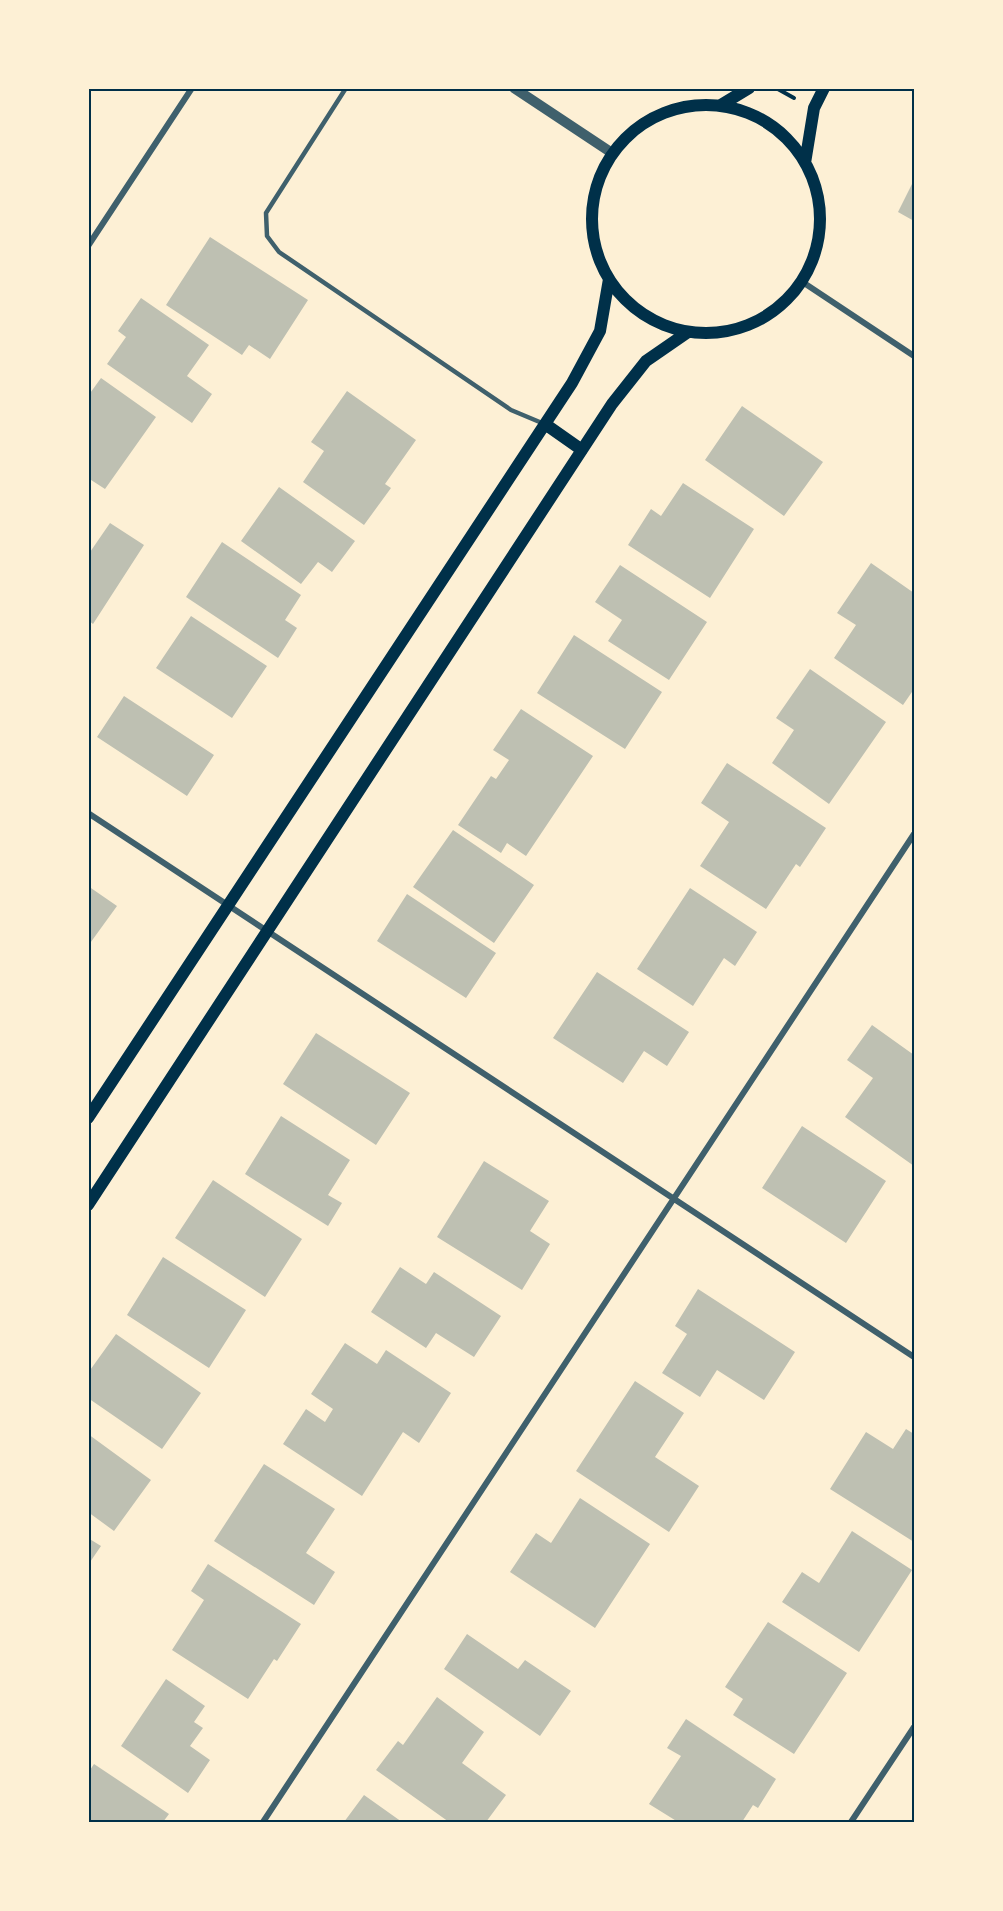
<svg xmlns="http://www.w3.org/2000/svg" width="1003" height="1911" font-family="Jost,sans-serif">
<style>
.building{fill:#bec0b2}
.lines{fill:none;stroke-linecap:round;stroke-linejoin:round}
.path{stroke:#003049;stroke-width:4}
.service{stroke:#3f606c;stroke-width:4.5}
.minor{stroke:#3f606c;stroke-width:6}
.tertiary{stroke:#3f606c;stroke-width:10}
.secondary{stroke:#003049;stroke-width:12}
.neatline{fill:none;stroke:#003049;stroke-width:2}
</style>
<rect width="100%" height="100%" fill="#fdf0d5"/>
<path class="building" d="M914,180V221L898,212Z
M210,237L308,300L270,359L249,345L242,355L166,305Z
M141,298L209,345L187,376L212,394L192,423L107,364L126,337L118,331Z
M101,378L156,417L105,489L88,478V396Z
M347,391L416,440L385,484L391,488L364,525L303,482L324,451L311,442Z
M742,406L823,462L784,516L705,460Z
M683,483L754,529L710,598L628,545L651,509L661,516Z
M279,487L355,541L332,572L318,562L301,584L241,541Z
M110,523L144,545L93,624L88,620V555Z
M222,542L301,595L285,620L297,628L278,658L186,597Z
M871,563L914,593V689L903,705L834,658L856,625L837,613Z
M620,565L707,622L669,680L608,641L622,620L595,602Z
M191,616L267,666L232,718L156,668Z
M574,635L662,692L625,749L537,693Z
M810,669L886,722L829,804L772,763L794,730L776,718Z
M124,696L214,755L187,796L97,737Z
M521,709L593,756L526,856L507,843L501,853L458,825L491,776L496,779L509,760L493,750Z
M727,763L826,828L800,867L796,864L766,909L700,866L729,822L701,803Z
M453,830L534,885L494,943L413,887Z
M88,886L117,906L88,946Z
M690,888L757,932L735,966L724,958L693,1006L637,969Z
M407,894L496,953L466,998L377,941Z
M597,972L689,1032L667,1066L644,1051L623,1083L553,1038Z
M872,1025L914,1055V1166L845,1117L873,1078L847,1060Z
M316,1033L410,1093L376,1145L283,1084Z
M281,1116L350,1160L328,1195L342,1203L328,1226L245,1174Z
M802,1126L886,1181L846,1243L762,1188Z
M484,1161L549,1201L530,1231L550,1244L522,1290L437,1237Z
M213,1180L302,1239L265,1297L175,1238Z
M163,1257L246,1310L209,1368L127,1315Z
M400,1267L426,1284L434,1272L501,1316L474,1357L436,1333L426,1348L371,1312Z
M698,1289L795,1352L764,1400L717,1370L700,1397L662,1373L687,1334L675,1326Z
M116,1334L201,1393L162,1449L88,1398V1373Z
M345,1343L377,1364L386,1350L451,1393L419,1443L403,1432L362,1496L283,1444L306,1409L325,1422L333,1409L311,1394Z
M635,1381L684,1413L655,1457L699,1486L669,1532L576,1471Z
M906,1429L914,1434V1542L830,1489L866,1432L893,1449Z
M88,1434L151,1480L114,1531L88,1512Z
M264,1464L335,1509L306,1553L335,1572L314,1605L214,1541Z
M580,1498L650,1544L595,1628L510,1572L536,1533L551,1543Z
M852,1531L912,1570L859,1652L782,1602L802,1572L819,1583Z
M88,1538L101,1546L88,1565Z
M208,1564L301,1624L277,1661L274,1659L248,1699L172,1650L204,1600L191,1591Z
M768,1622L847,1673L794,1754L733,1715L743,1699L725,1687Z
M467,1634L518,1669L525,1660L571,1691L540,1736L444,1669Z
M166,1679L205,1706L194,1722L203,1728L190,1746L210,1760L188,1793L121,1746Z
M437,1697L484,1732L462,1763L506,1795L486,1822H449L376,1770L398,1741L403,1745Z
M686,1719L776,1779L758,1808L753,1805L742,1822H678L649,1804L681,1756L667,1748Z
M94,1764L169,1814L163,1822H88V1773Z
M364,1795L402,1822H344Z"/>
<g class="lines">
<path class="path" d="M776,88L794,98"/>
<path class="service" d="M346,88L266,213L267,236L279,252L511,410L542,423"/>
<path class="minor" d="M88,246L192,88
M801,281L914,356
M88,813L914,1357
M263,1822L914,834
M851,1822L914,1727"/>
<path class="tertiary" d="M514,88L612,153"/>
<path class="secondary" d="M721,105L749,88
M592 219a114 114 0 1 1 228 0a114 114 0 1 1-228 0Z
M805,163L814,108L824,88
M545,424L582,450
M88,1118L572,383L600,331L609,279
M88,1205L612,404L646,361L688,332"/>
</g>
<rect width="1003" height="1911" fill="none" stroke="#fdf0d5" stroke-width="180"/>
<rect x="90" y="90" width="823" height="1731" class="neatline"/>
</svg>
